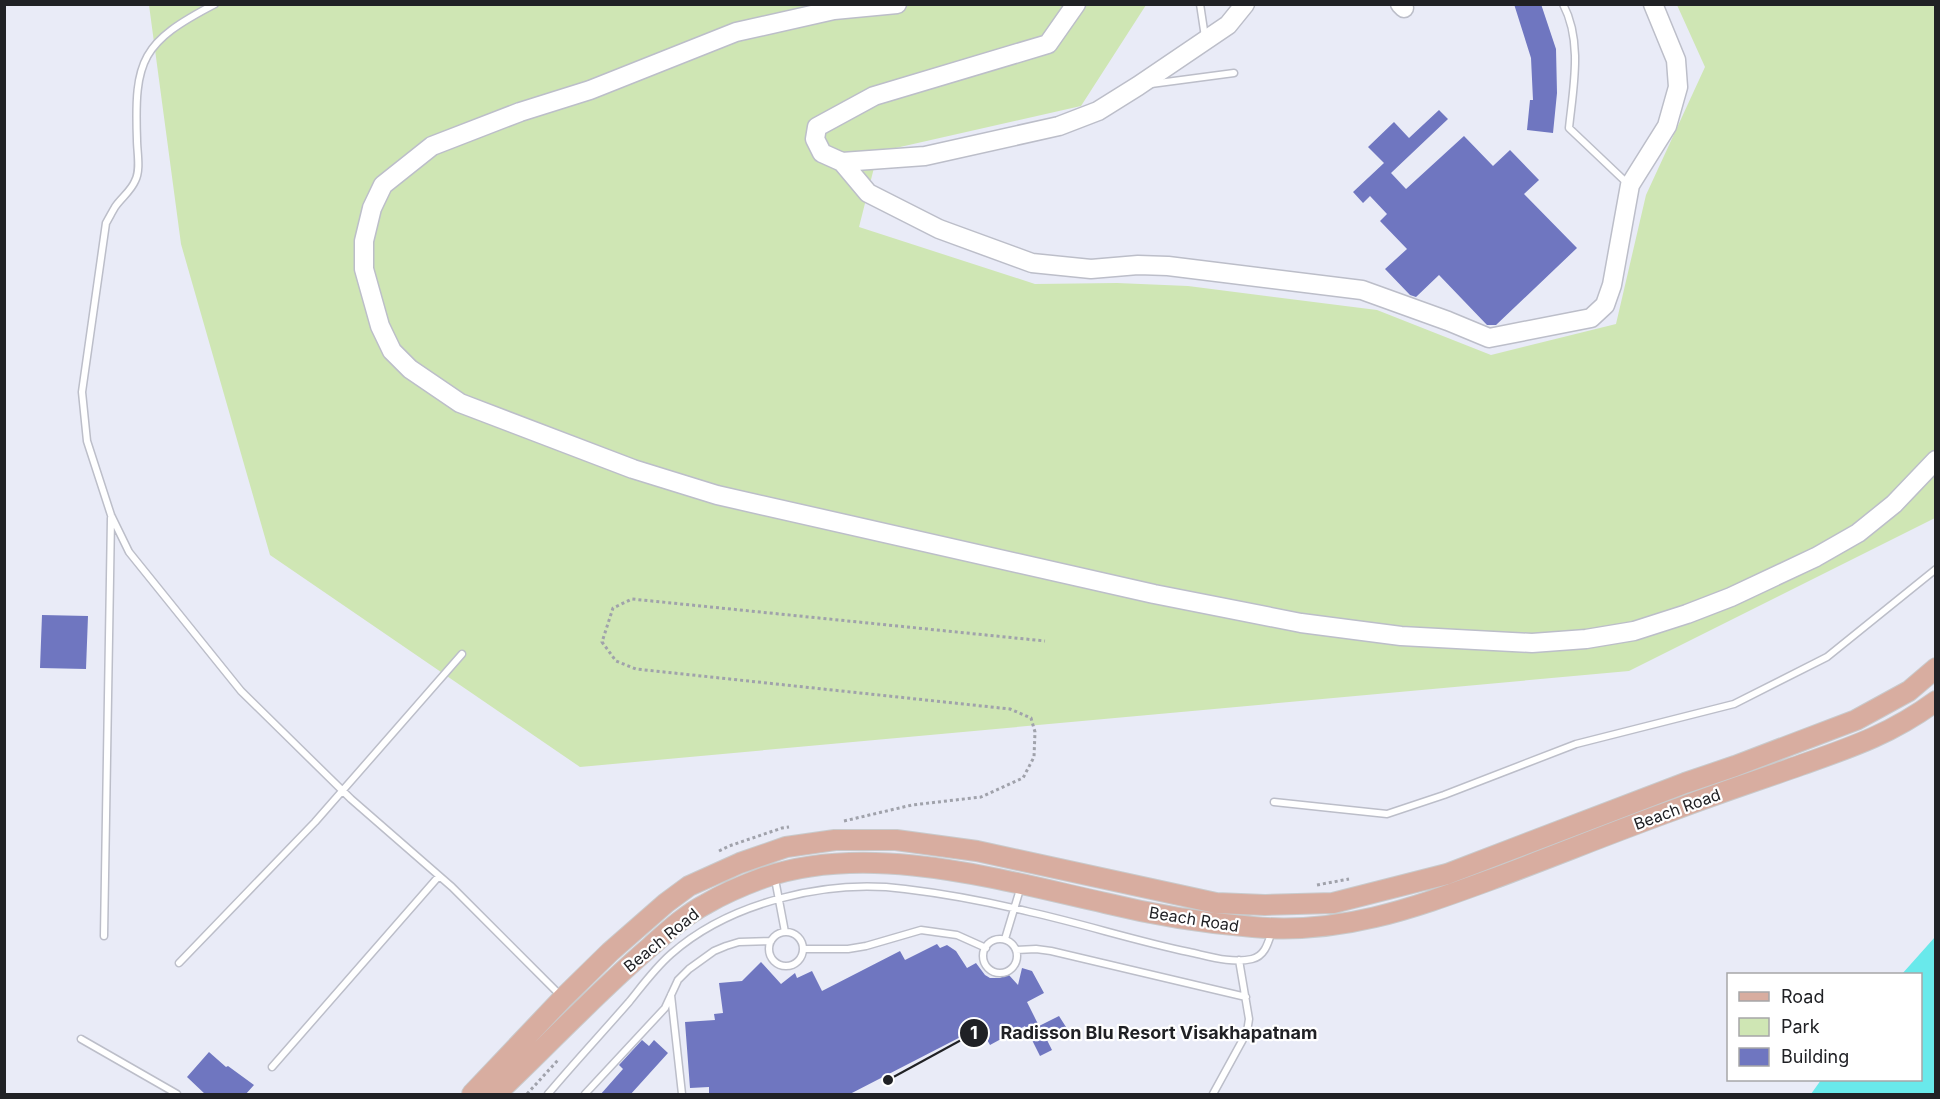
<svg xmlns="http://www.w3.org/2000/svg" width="1940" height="1099" font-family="Inter,sans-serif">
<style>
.green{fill:#cfe6b4}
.water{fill:#69e9eb}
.building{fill:#6f76c0}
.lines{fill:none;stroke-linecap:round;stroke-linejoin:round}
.lane-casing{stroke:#bcbec9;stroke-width:9}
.secondary-casing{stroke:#bcbec9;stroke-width:21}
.primary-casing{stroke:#c9cacb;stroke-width:22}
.path{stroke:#a0a2ab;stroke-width:3;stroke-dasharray:3 3;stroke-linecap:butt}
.lane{stroke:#fff;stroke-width:6}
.secondary{stroke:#fff;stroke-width:18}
.primary{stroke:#d8ada0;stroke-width:20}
.labels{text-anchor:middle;stroke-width:4.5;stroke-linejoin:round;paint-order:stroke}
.street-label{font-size:16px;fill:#202125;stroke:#fff}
.leader{fill:none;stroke:#202125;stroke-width:2}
.callout-dot{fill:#202125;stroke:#fff;stroke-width:2}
.mark-label{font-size:18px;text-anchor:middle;font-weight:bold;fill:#fff}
.callout-label{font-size:18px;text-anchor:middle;font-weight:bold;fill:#202125;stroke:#fff;stroke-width:4.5;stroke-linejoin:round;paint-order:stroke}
</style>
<rect width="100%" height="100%" fill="#e9ebf7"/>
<path class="green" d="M149,5H1146L1081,106L878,152L859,227L1035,284L1117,283L1188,286L1377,310L1491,355L1616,324L1646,195L1705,67L1677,5H1935V518L1629,671L580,767L270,555L181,244Z"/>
<path class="water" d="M1935,937V1094H1811L1821,1080H1920V974H1902Z"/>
<path class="building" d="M1514,4H1541L1556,49L1557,93L1553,133L1527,130L1530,100H1533L1531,58Z
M1439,110L1448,119L1391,173L1406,189L1464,136L1493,166L1510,150L1539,180L1524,194L1577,248L1496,325H1487L1439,275L1416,297L1410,295L1385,269L1407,249L1380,221L1387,214L1370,196L1363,203L1353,192L1384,163L1368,147L1394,122L1409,138Z
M42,615L88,616L86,669L40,668Z
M937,944L940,948L947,945L956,951L967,968L976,963L985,975L990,978H1000L1008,974L1018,985L1022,968L1032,971L1044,993L1027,1002L1039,1026L1059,1016L1066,1027L1046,1038L1052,1050L1040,1056L1025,1026L990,1045L980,1027L848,1095H709V1087L690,1088L685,1022L715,1020L714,1014L723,1013L719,983L742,981L761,962L781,984L795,973L797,978L812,971L822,991L900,951L905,960Z
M642,1040L649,1046L654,1040L668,1053L630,1095H600L623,1069L619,1065Z
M209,1052L226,1067L228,1066L254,1085L245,1095H206L187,1077Z"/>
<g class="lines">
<defs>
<path id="lane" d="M215,4C142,42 134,59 137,140C137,152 141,170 135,181C131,191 121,198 115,207C112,212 109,218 106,223L82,392L87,441L111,515L129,552L241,691L351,799L452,887L560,995
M1200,4L1205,37
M1563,4C1583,42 1573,88 1569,128L1627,183
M1151,84L1234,73
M1274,802L1387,814L1444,795L1576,744L1734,704L1827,657L1936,569
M775,879L785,932
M769 949a17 17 0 1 1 34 0a17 17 0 1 1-34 0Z
M104,936L111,518
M1005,939L1021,886
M983 956a17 17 0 1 1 34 0a17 17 0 1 1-34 0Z
M803,949H848L866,946L921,930L957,935L986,948
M1016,950L1036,949L1051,951L1246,997
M179,963L315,822L462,654
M671,995L682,1094
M81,1039L177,1094
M272,1067L439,876
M548,1094C574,1063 602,1033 629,1002C642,986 655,968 671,954C730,902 827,879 905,889C947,894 989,902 1030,912C1084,924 1136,941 1189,952C1208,956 1232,964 1252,959C1265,956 1268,943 1272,931
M585,1094L665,1008L678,980L689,969L714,951L726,946L739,942L771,941
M1213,1094L1247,1032L1249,1019L1239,960"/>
<path id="secondary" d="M897,4L834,10L736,32L590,90L520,112L432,146L383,185L372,208L364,241V269L380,326L392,351L410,369L460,403L633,469L717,495L1154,594L1301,623L1401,636L1532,643L1586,639L1634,631L1687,614L1731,597L1816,557L1858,533L1894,504L1936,460
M1076,4L1048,44L874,96L817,127L815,139L822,153L842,162L925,156L1059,126L1098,111L1138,86L1228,25L1245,4
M1400,4L1404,8
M842,162L868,193L939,229L1032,263L1091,269L1138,265L1168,266L1362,290L1448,321L1489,338L1591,318L1605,305L1612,285L1630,185L1667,126L1678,87L1676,60L1653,4"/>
<path id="primary" d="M472,1094L563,998L610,952L666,903L689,886L740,863L786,847L835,840H896L977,851L1216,903L1265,905L1333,903L1447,874L1685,783L1735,766L1856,720L1909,691L1936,668
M496,1094C547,1046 596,993 650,947C667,932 685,915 706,904C723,894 744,885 763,878C868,841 1001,880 1105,903C1154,915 1203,923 1253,927C1339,935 1411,909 1490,880C1552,857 1613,832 1674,810C1716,794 1759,780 1801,765C1852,747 1891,734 1936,701"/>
</defs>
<use href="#lane" class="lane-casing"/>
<use href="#secondary" class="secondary-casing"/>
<use href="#primary" class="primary-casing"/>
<path class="path" d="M844,821L912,805L981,797L1023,778L1034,757L1035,732L1031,718L1010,709L636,669L616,661L602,642L613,608L632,599L1045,641
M719,851L729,846L782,828L789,827
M1317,885L1349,879
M527,1094L558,1060"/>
<use href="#lane" class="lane"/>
<use href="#secondary" class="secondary"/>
<use href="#primary" class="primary"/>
</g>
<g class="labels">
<g class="street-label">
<text transform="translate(1677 809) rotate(-20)" y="6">Beach Road</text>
<text transform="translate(1194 919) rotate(9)" y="6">Beach Road</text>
<text transform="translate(661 940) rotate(-39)" y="6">Beach Road</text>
</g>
</g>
<path class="leader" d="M888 1080L974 1033"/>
<g class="callout-dot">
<circle cx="888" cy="1080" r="6"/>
<circle cx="974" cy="1033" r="15"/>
</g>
<g class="mark-label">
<text x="974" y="1039">1</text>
</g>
<g class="callout-label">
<text x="1159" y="1039">Radisson Blu Resort Visakhapatnam</text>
</g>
<rect width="1940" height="1099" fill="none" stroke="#202125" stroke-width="12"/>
<rect x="1727" y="973" width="195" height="108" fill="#ffffff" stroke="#a6a6a8" stroke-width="1.5"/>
<rect x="1739" y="992" width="30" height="9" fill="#d8ada0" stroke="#a6a6a8" stroke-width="1.5"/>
<text x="1781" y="1003" font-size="18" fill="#202125">Road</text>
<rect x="1739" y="1018" width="30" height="18" fill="#cfe6b4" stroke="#a6a6a8" stroke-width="1.5"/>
<text x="1781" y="1033" font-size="18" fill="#202125">Park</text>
<rect x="1739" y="1048" width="30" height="18" fill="#6f76c0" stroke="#a6a6a8" stroke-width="1.5"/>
<text x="1781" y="1063" font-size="18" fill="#202125">Building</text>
</svg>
